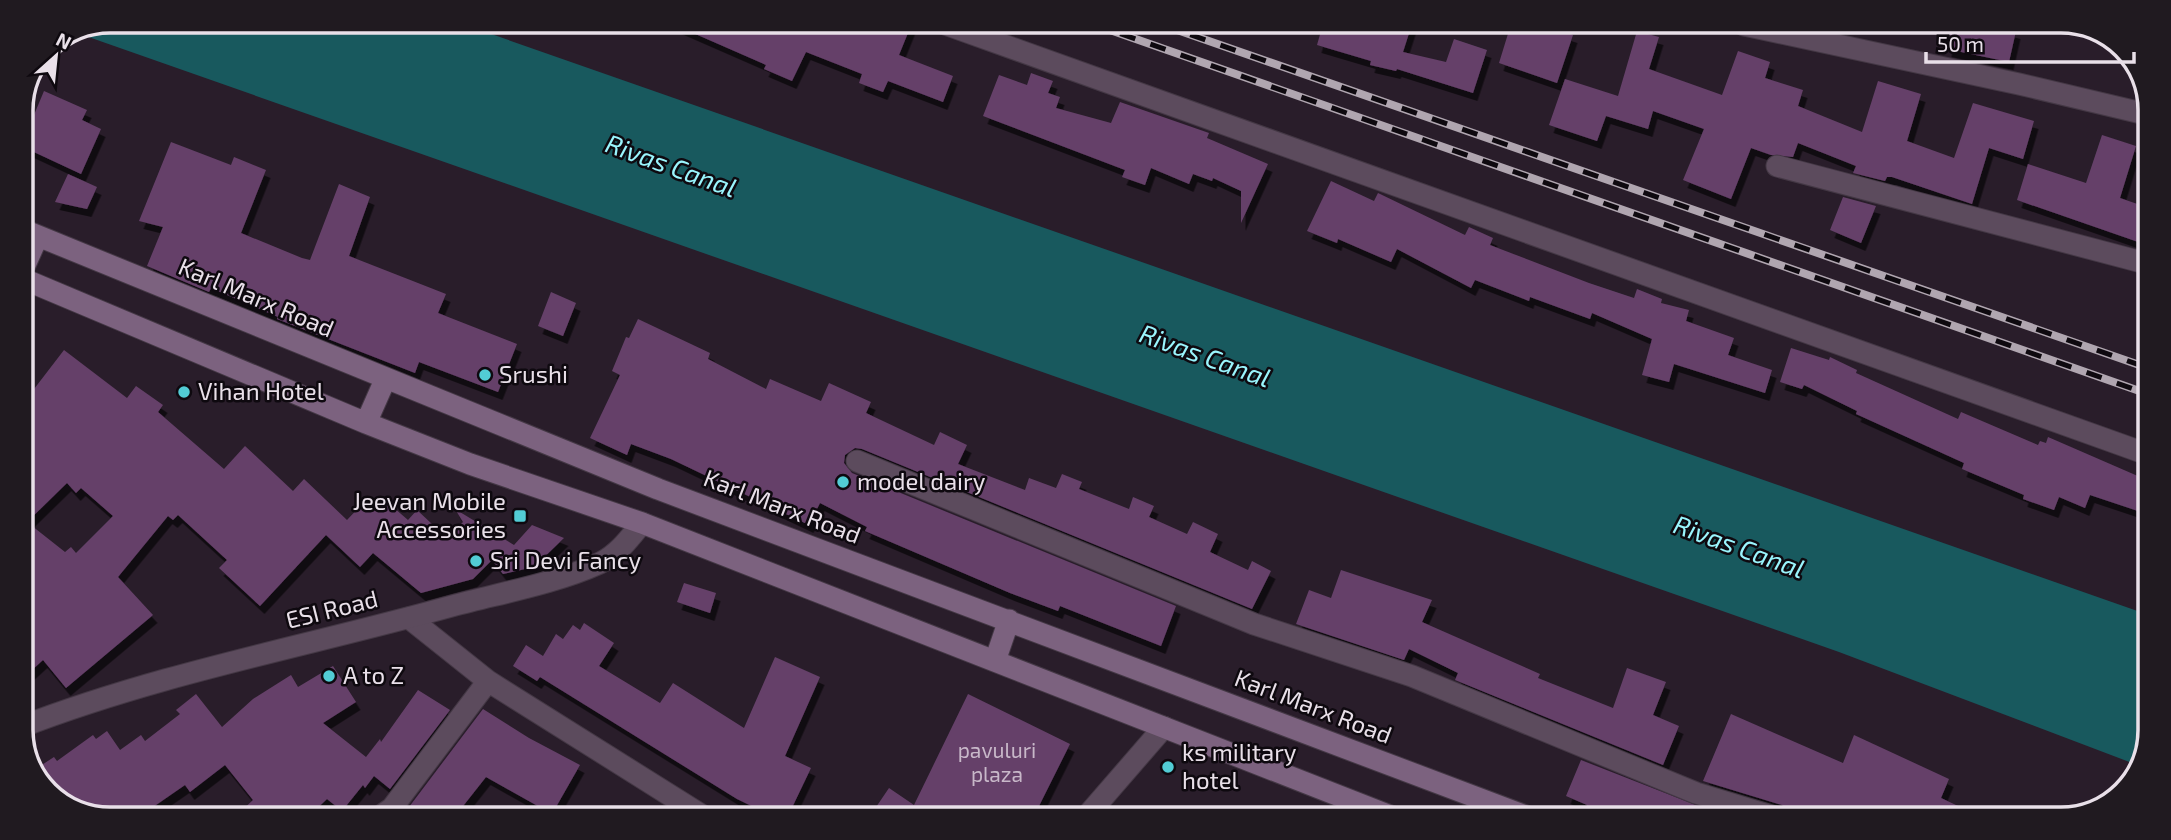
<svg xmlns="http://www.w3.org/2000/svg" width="2171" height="840" font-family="'Exo 2',sans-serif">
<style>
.water{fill:#18595e}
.building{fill:#654069;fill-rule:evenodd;filter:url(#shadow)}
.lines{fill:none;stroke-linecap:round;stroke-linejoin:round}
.minor-casing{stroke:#443845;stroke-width:23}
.tertiary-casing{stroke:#443845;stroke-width:23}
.secondary-casing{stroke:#443845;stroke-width:23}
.minor{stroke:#5c4b5d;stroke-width:21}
.tertiary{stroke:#5c4b5d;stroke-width:21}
.secondary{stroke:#7c627f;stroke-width:21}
.rail-casing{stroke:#b0a6b0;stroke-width:8}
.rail{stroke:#0e090f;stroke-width:5;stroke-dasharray:16;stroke-linecap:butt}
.poi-dot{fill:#52ccd5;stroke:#0e090f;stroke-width:2.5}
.labels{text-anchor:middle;stroke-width:5;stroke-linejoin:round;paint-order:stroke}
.number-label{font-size:21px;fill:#c8b8c9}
.street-label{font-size:24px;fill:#e9e0e9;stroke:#0e090f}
.poi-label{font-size:24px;fill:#e9e0e9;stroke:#0e090f;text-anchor:start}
.water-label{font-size:26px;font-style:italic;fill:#9af5fd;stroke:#0e090f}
.rim{fill:none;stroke:#e9e0e9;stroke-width:3.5}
</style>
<defs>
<filter id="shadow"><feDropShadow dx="4.5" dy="8" stdDeviation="0" flood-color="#0009"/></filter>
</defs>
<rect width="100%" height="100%" fill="#291d2a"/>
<path class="water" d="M111,21L457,22L2146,614L2145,759L2140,766L1839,652L80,34Z"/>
<path class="building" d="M668,22L912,23L899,55L953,76L943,102L888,81L883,92L859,83L862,74L806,52L792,81L764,69L766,65Z
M1323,24H1347L1371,31L1373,24H1412L1403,52L1446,62L1454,39L1487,50L1473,93L1397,69L1396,71L1370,65L1371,61L1317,45Z
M1511,24L1541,25L1573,35L1557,83L1499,63Z
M1952,26L1989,30L1990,26H1997L2016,31L2009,62L1947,49Z
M1637,31L1659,37L1649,69L1722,95L1738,51L1770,62L1765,78L1803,90L1798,106L1862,132L1878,81L1921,94L1907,141L1954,158L1973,103L2034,121L2023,159L1989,148L1972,204L1892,177H1887L1885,181L1853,173L1856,166L1798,143L1793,157L1771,155L1751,148L1731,199L1683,180L1704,129L1653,111L1648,129L1606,116L1597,141L1549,125L1565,79L1618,96Z
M1031,73L1053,81L1048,93L1060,97L1056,108L1111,123L1120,102L1209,133L1207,138L1268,164L1241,223V191L1213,178L1212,181L1193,174L1189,184L1151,168L1145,185L1122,177L1125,170L983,116L999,75L1027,85Z
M44,91L87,110L82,120L101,129L81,174L21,146Z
M2102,135L2136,146L2120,198L2149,208V228L2144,244L2017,200L2028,164L2086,183Z
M171,142L231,165L234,157L266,170L241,233L302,258L310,260L339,184L370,197L349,256L446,294L438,313L517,344L498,392L419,362L415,373L277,319L278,317L211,288L209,292L147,266L163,227L139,221Z
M68,174L97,187L87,209L55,202Z
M1331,181L1374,201L1378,193L1465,235L1469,227L1493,238L1490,245L1589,283L1634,298L1637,289L1662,299L1661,303L1689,310L1686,321L1734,338L1728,355L1772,370L1765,393L1674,364L1669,382L1642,375L1652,339L1592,313L1590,319L1530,297L1529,301L1475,280L1471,288L1397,249L1391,262L1338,239L1337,243L1307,231Z
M1843,197L1876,206L1861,243L1830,230Z
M551,292L576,303L563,336L538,326Z
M638,319L710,353L708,359L766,389L770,379L821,401L829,383L871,402L866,413L934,445L940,432L967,445L958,464L1025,490L1029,478L1056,488L1062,474L1082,482L1079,489L1129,509L1133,497L1154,506L1149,517L1187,534L1193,522L1218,534L1210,552L1248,570L1252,561L1271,571L1252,609L862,449L855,448L845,455L844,463L852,473L1176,606L1161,646L1060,606L1058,611L1010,593L865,531L867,527L820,503L809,525L671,459L631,444L627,455L590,438L620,375L612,371L626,337L629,338Z
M1791,348L1829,360L1830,357L1857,370L1856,373L1958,419L1961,412L2038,445L2040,441L2046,443L2048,437L2147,480V514L2090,495L2085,508L2059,497L2054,510L2023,499L2024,495L1962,469L1964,463L1856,414L1857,411L1804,385L1802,389L1780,382Z
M64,350L127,398L136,386L163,405L158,412L224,469L245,446L293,491L304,479L347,520L365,501L376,511L386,501L408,520L417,510L447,538L463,522L455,509L514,545L532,525L564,538L534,567L503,574L492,560L473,579L421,593L373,553L360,567L326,535L260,606L219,568L227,560L178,515L173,520L168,516L118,577L153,615L66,688L43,660L21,680V406ZM67,483L76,493L81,488L113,516L76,553L71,547L65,552L27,522Z
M1341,570L1432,600L1422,622L1540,674L1538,678L1613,708L1627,668L1666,682L1653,715L1679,726L1663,765L1455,680L1458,673L1409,649L1404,660L1296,624L1309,590L1331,598Z
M684,583L716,593L710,613L677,602Z
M584,623L614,643L599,666L660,703L673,683L744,728L775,657L820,677L785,756L811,768L788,816H772L737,799L540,677L537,681L513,666L526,645L543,656L556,634L563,639L573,625L580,630Z
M333,666L356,702L323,723L366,757L380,739L381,742L418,690L450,710L390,789L374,776L365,788L363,785L342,811L327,799L310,815H237L253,800L225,765L190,792L185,785L143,814H81L48,790L34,770L54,757L57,761L93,735L96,739L107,731L120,750L141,735L145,741L180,714L176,710L196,694L222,727L253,699L291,675L298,687Z
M968,694L1070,744L1034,816H870L889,788L914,805Z
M483,709L529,738L580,765L552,814L486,777L456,815H403Z
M1731,714L1843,763L1854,735L1949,779L1941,798L1986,819L1798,818L1782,805L1703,781Z
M1581,760L1711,811L1726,818H1582L1587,805L1566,796Z"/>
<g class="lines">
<defs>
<path id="minor" d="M942,23L2147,454
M1744,25L2019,84L2150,115
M1777,166L2149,264
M857,461L1254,624L1412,676L1696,793L1778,818
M409,618L488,681L703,816
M382,815L392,808L488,681
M1086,817L1164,727"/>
<path id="tertiary" d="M21,727C161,673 308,646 452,606C500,593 554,584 600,563C618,554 630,538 642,523"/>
<path id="secondary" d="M21,229L658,489L1531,818
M21,274L38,236
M21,278L366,423L470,464L642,523L1393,817
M366,423L385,380
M995,661L1009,620"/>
</defs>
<use href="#minor" class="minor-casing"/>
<use href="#tertiary" class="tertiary-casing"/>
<use href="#secondary" class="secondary-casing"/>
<use href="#minor" class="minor"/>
<use href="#tertiary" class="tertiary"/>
<use href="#secondary" class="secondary"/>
<defs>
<path id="rail" d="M1090,23L2148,394
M1160,24L2148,368"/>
</defs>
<use href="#rail" class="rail-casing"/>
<use href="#rail" class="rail"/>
</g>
<g class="poi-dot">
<circle cx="485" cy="375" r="7"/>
<circle cx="184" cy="392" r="7"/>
<circle cx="843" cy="482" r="7"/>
<rect x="513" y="509" width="14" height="14" rx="3.5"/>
<circle cx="476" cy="561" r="7"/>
<circle cx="329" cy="676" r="7"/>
<circle cx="1168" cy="767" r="7"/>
</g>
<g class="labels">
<g class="number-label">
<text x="997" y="758">pavuluri<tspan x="997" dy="24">plaza</tspan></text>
</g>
<g class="street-label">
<text transform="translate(256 298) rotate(23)" y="8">Karl Marx Road</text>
<text transform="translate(782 507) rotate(21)" y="8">Karl Marx Road</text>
<text transform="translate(332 610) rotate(-14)" y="8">ESI Road</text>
<text transform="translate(1313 707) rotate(21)" y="8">Karl Marx Road</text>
</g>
<g class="poi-label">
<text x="499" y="383">Srushi</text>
<text x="198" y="400">Vihan Hotel</text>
<text x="857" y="490">model dairy</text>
<text x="506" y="510" text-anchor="end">Jeevan Mobile<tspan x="506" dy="28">Accessories</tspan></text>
<text x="490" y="569">Sri Devi Fancy</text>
<text x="343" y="684">A to Z</text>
<text x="1182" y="761">ks military<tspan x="1182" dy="28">hotel</tspan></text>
</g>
<g class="water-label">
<text transform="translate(671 166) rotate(20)" y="9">Rivas Canal</text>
<text transform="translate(1205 356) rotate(20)" y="9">Rivas Canal</text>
<text transform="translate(1739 547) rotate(20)" y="9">Rivas Canal</text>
</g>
</g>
<path d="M0 0H2171V840H0ZM110 33H2061A77 77 0 0 1 2138 110V730A77 77 0 0 1 2061 807H110A77 77 0 0 1 33 730V110A77 77 0 0 1 110 33Z" fill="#201a20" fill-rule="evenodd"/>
<path class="rim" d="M110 33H2061A77 77 0 0 1 2138 110V730A77 77 0 0 1 2061 807H110A77 77 0 0 1 33 730V110A77 77 0 0 1 110 33Z"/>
<g transform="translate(56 56) rotate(27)" stroke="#0e090f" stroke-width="5" paint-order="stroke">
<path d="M0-5L12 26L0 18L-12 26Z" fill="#e9e0e9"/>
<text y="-10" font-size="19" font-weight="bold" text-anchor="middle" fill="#e9e0e9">N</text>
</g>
<path d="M1926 52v10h208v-10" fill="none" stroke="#e9e0e9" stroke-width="3.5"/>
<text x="1937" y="52" font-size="21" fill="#e9e0e9" stroke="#0e090f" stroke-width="5" paint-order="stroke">50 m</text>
</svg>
